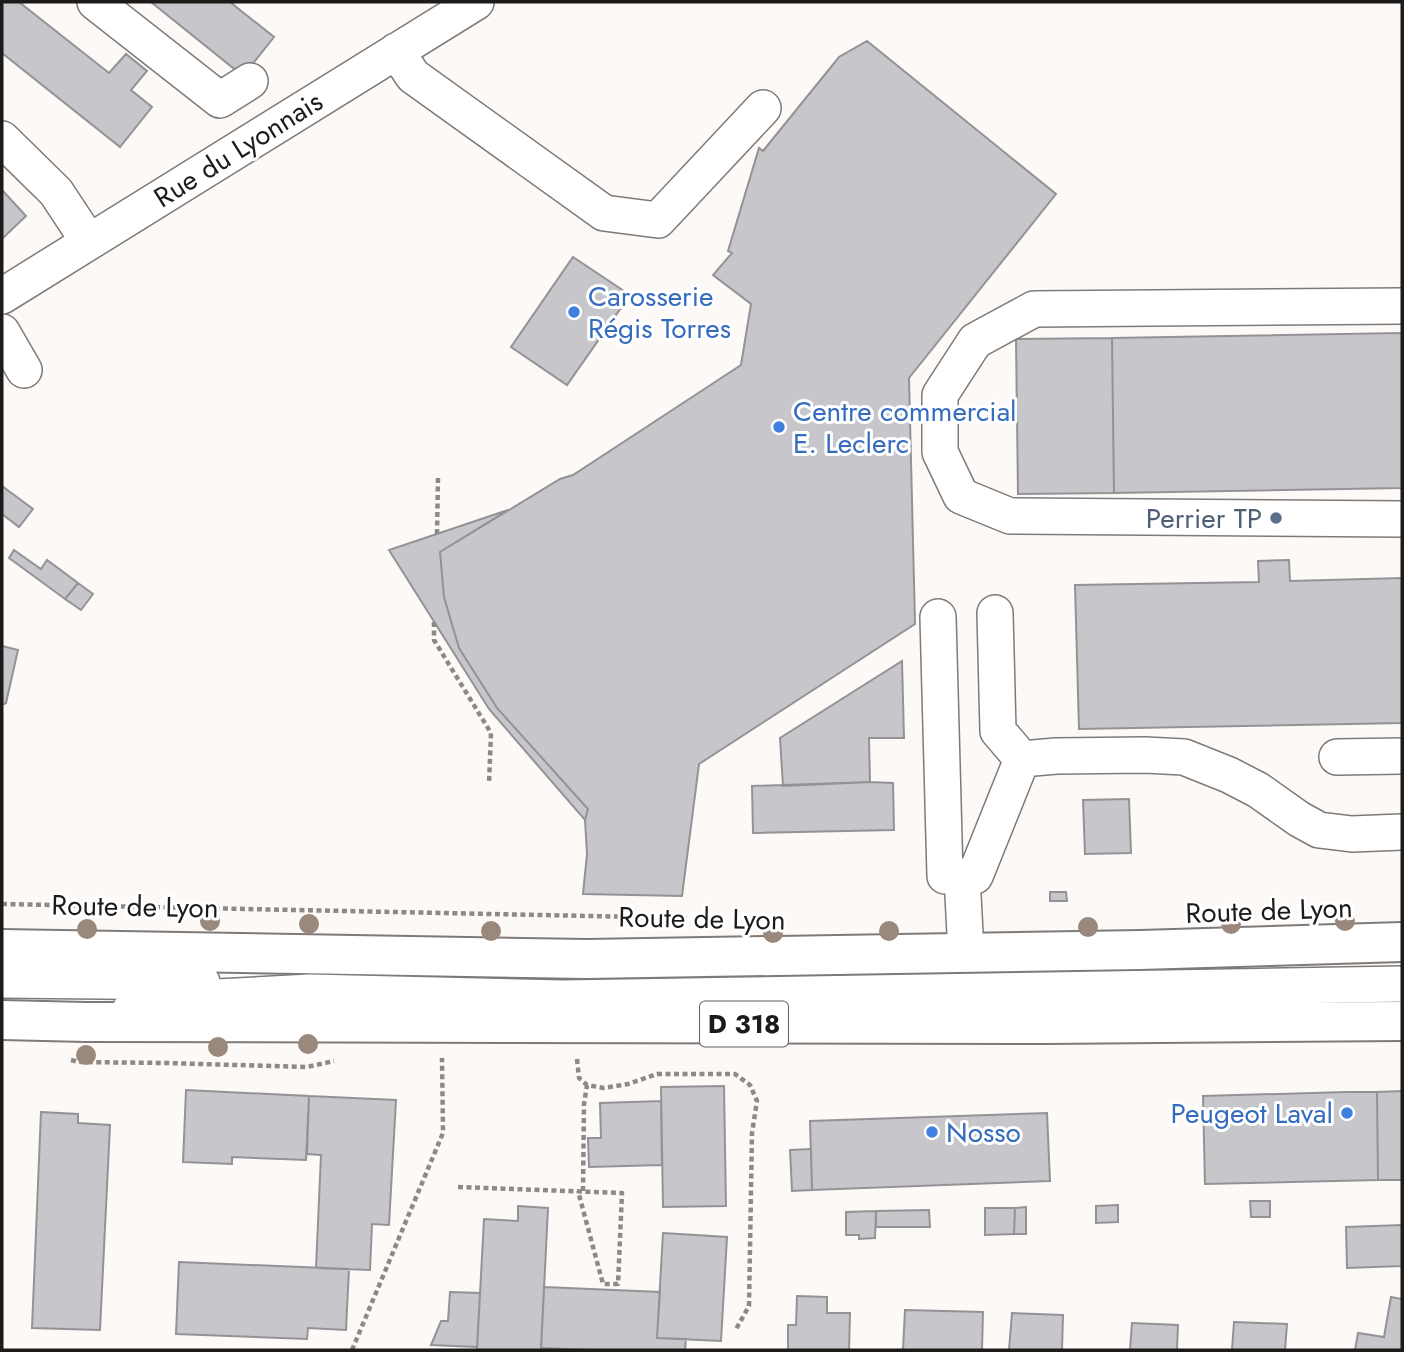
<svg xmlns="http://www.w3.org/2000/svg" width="1404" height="1352" font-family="Jost,sans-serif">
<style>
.building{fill:#c7c6ca;stroke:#939296;stroke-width:2}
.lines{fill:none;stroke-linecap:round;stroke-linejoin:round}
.minor-casing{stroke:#7e7a78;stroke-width:38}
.major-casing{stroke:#7e7a78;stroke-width:42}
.path{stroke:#8c8987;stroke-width:4.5;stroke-dasharray:5 3.5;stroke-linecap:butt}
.minor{stroke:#fff;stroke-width:35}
.major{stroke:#fff;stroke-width:38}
.tree{fill:#99887b}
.shop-dot{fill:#3f7fe0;stroke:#fff;stroke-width:2.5}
.service-dot{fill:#5c6f8a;stroke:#fff;stroke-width:2.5}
.labels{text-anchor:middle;stroke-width:6;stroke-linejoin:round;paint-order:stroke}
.shield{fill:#fff;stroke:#605f5f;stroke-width:2}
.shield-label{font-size:26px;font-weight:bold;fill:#1c1b1a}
.street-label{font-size:28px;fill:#1c1b1a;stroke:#fff}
.shop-label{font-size:28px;fill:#366cbe;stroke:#fff;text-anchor:start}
.service-label{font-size:28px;fill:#4e5e75;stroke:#fff;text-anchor:end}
</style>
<rect width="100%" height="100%" fill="#fdf9f6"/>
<path class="building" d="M2,2H19L109,73L126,54L147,71L131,90L152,107L120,147L2,53Z
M151,2H230L274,37L243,76Z
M867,41L1056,194L909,378L915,624L699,764L682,896L583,894L587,854L585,820L588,809L497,708L459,648L444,597L440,552L560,479L573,475L741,365L751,304L713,275L732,253L728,251L759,148L763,151L839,57Z
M2,190L26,216L2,239Z
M573,257L630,295L567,385L511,347Z
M1402,333V488L1114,493L1112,338Z
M1112,338L1114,493L1018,494L1016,339Z
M2,486L33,509L19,527L2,514Z
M508,510L440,552L444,597L459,648L497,708L588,809L585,820L489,709L389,550Z
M14,550L41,569L47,560L78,583L65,599L9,558Z
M1289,560L1290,581L1402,578V723L1079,729L1075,585L1259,582L1258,561Z
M78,583L93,594L81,610L65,599Z
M2,646L18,650L6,703L2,705Z
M902,661L904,738H869L870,782L783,786L780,738Z
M870,782L893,783L894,830L753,833L752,786Z
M1129,799L1131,853L1085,854L1083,800Z
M1050,892H1066L1067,901H1050Z
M724,1086L726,1206L663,1207L661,1087Z
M186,1090L309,1096L306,1160L232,1157V1164L183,1162Z
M1402,1091V1180H1378L1377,1092Z
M1346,1092H1377L1378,1180L1205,1184L1203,1096Z
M309,1096L396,1100L389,1225L372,1224L370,1270L316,1268L321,1155L307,1154Z
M661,1101L662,1165L589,1167L588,1138H601L600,1103Z
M41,1112L78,1114V1123L110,1125L100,1330L32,1328Z
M1047,1113L1050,1181L812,1190L810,1121Z
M811,1149L812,1190L792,1191L790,1150Z
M1250,1201H1270V1217H1251Z
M1118,1205V1222L1096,1223V1206Z
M518,1206L548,1208L541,1350H477L484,1219L518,1221Z
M1026,1207V1234H1014L1015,1208Z
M985,1208H1015L1014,1234L985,1235Z
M929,1210L930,1227H876V1211Z
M876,1211L875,1238L859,1239V1235H846V1212Z
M1402,1225V1266L1347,1268L1346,1227Z
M663,1233L727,1237L721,1341L657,1338Z
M179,1262L349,1269L346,1330L308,1328L307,1339L176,1334Z
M544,1287L660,1292L657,1338L686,1339L685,1350H591L541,1348Z
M450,1292L480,1293L477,1347L431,1345L441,1321H448Z
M797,1296L827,1297V1313H850L849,1350H788V1325H796Z
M1391,1297L1402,1299V1350H1355L1358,1333L1384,1337Z
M905,1310L983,1312L982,1350H903Z
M1012,1313L1063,1315L1062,1350H1009Z
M1234,1322L1287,1324L1285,1350H1232Z
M1132,1323L1178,1325L1177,1350H1130Z"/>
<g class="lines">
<defs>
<path id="minor" d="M95,2L220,100L250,81
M396,51L413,76L604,213L658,220L763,108
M2,139L56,192L89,242
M2,296L476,2
M1402,306L1034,309L975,341L940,395V452L961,496L1010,516L1402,519
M2,332L24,370
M995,613L998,731L1022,759
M938,617L945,876H975L1022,759L1056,756L1145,755L1184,757L1229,775L1258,790L1299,819L1319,830L1352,834L1402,832
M1337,757L1402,756
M962,876L966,953
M2,980L202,982
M130,1010L217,997L310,992L564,998L1402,984"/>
<path id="major" d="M2,949L587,959L1140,950L1402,942
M2,1020L86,1022L1047,1024L1402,1021"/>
</defs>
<use href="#minor" class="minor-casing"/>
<use href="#major" class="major-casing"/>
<path class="path" d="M437,534L438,478
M434,622V640L491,733L489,783
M2,904L688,918
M577,1059L579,1078L587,1085L604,1088L628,1084L657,1074H735L750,1085L757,1101L752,1133L749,1306L735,1331
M71,1060L79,1062L166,1063L307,1067L334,1061
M458,1187L622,1193L618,1284H603L578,1191
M583,1191L584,1104L587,1085
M352,1350L443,1133L442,1058"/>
<use href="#minor" class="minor"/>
<use href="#major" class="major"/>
</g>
<g class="tree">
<circle cx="210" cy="921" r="10"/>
<circle cx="1345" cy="921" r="10"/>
<circle cx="309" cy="924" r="10"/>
<circle cx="1231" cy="924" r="10"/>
<circle cx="1088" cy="927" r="10"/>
<circle cx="87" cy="929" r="10"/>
<circle cx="491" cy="931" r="10"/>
<circle cx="889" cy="931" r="10"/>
<circle cx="773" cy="933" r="10"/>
<circle cx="308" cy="1044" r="10"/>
<circle cx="218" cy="1047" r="10"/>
<circle cx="86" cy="1055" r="10"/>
</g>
<g class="shop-dot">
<circle cx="574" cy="312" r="7"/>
<circle cx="779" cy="427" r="7"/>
<circle cx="1347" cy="1113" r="7"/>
<circle cx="932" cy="1132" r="7"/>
</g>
<circle class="service-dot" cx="1276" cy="518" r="7"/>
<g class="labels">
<rect class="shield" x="700" y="1001.5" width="88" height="45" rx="5"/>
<g class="shield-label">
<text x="744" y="1033">D 318</text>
</g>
<g class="street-label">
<text transform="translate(238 149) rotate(-32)" y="10">Rue du Lyonnais</text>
<text transform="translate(135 906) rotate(1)" y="10">Route de Lyon</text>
<text transform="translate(1269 910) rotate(-2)" y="10">Route de Lyon</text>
<text transform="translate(702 918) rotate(1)" y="10">Route de Lyon</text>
</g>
<g class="shop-label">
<text x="588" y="306">Carosserie<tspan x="588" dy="32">Régis Torres</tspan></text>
<text x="793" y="421">Centre commercial<tspan x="793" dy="32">E. Leclerc</tspan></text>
<text x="1333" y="1123" text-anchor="end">Peugeot Laval</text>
<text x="946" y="1142">Nosso</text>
</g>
<g class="service-label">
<text x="1262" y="528">Perrier TP</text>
</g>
</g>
<rect width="1404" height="1352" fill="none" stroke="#1c1b1a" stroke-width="7"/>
</svg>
